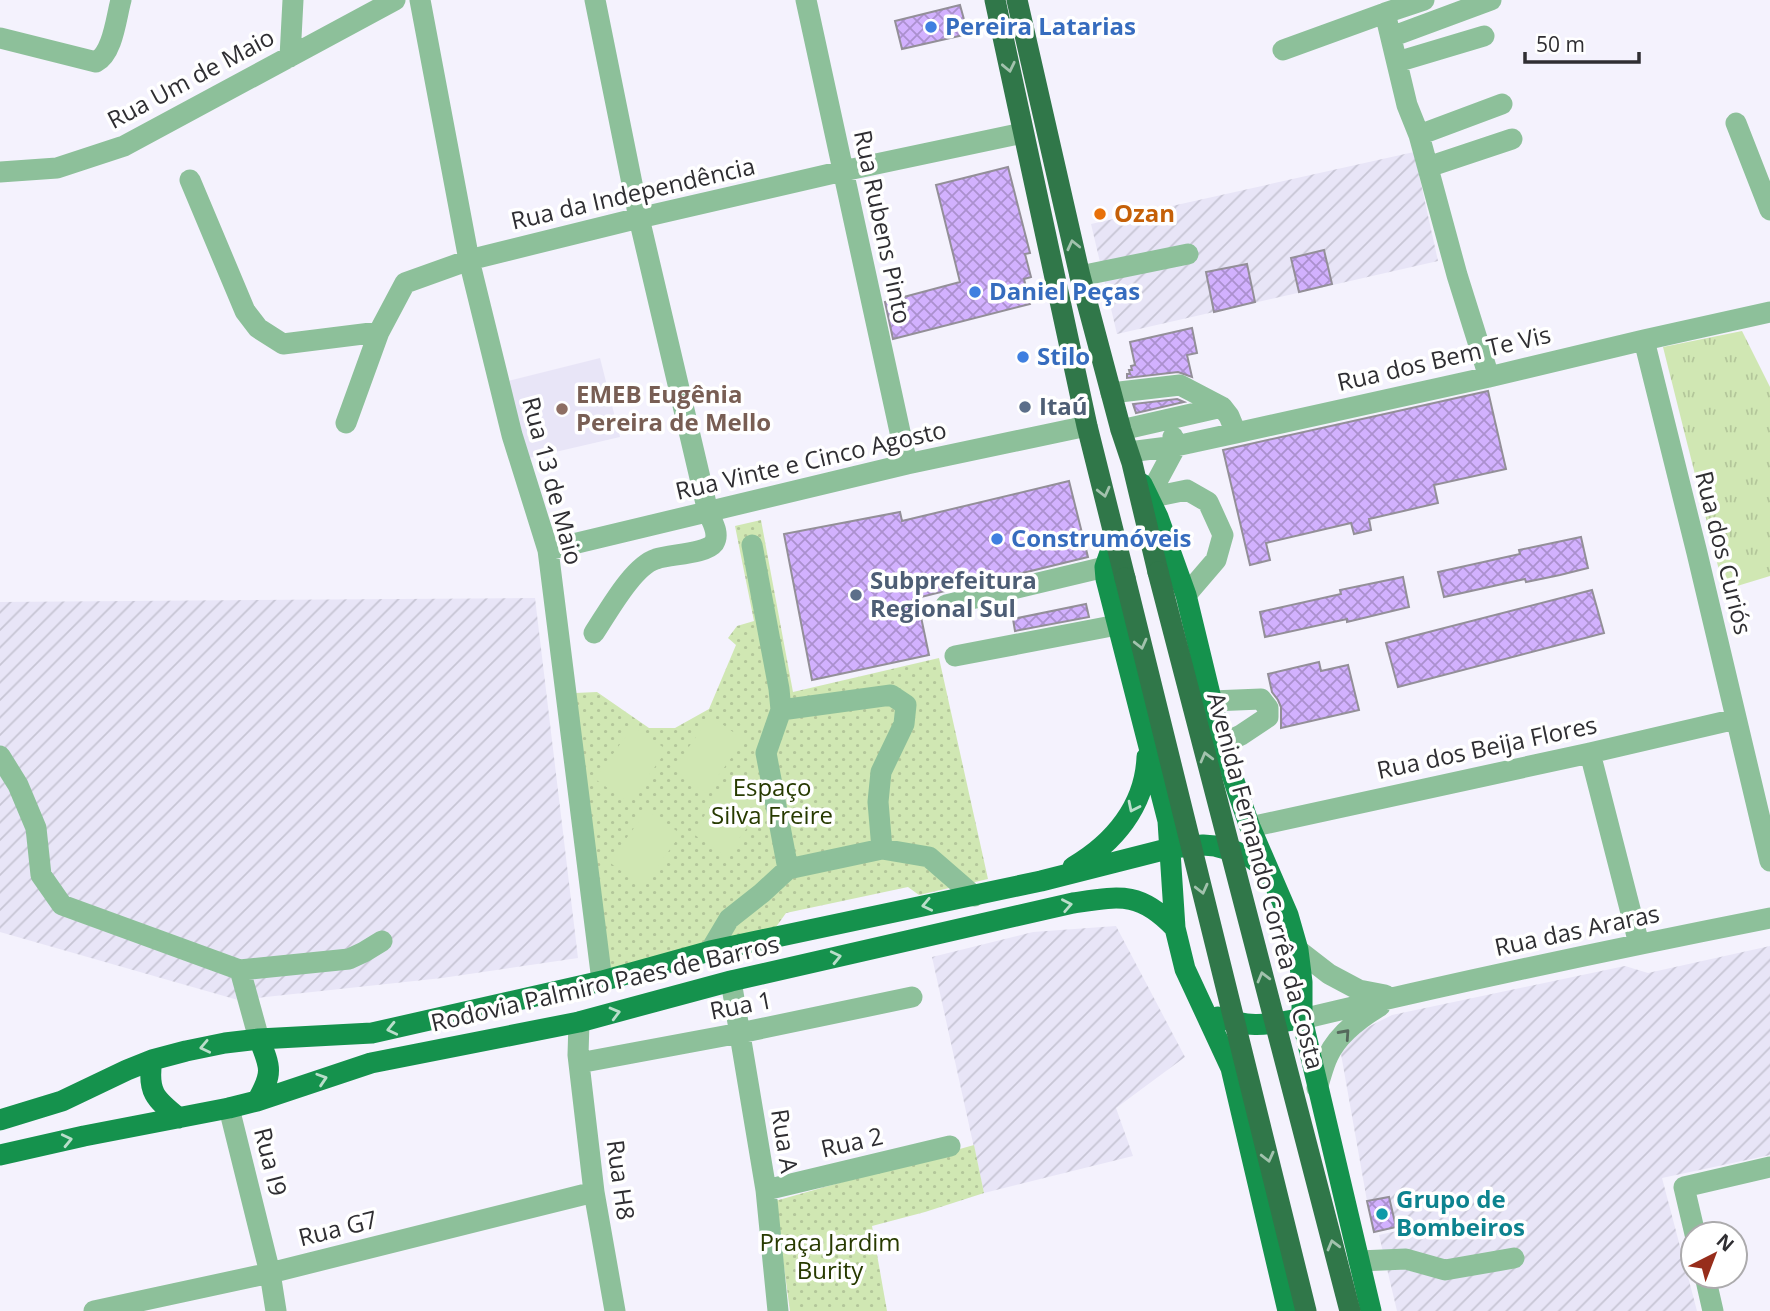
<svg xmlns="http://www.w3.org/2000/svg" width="1770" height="1311" font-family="'Open Sans',sans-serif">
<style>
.built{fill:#e8e5f7}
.industrial{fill:url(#industrial-furrows)}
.grass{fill:url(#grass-tufts)}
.park{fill:url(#park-dots)}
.garden{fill:#d0e7b3}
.building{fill:url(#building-cross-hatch);stroke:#938f98;stroke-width:2}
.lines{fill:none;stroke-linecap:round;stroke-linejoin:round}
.minor{stroke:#8dc09a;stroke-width:21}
.major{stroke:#15924d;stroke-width:21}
.highway{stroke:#307749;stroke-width:21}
.highway-bridge{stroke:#307749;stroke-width:21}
.oneway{stroke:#a2c2ad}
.oneway2{stroke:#b9deca}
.oneway3{stroke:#55685c}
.shop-dot{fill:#3f7fe0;stroke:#fff;stroke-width:2.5}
.food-dot{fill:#e8710a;stroke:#fff;stroke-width:2.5}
.service-dot{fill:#5c6f8a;stroke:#fff;stroke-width:2.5}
.education-dot{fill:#8d6e63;stroke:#fff;stroke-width:2.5}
.culture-dot{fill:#0f9aa8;stroke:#fff;stroke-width:2.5}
.labels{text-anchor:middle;stroke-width:7;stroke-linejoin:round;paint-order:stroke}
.shop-label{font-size:24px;font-weight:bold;fill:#366cbe;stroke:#fff;text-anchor:start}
.street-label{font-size:24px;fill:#2f2e32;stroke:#fff}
.food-label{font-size:24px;font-weight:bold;fill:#c56008;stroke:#fff;text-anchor:start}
.education-label{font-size:24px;font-weight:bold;fill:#785e54;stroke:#fff;text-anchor:start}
.service-label{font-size:24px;font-weight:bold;fill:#4e5e75;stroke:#fff;text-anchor:start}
.park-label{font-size:24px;fill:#273a00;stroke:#fff}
.culture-label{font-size:24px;font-weight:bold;fill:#0d838f;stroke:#fff;text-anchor:start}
</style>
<defs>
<pattern id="industrial-furrows" width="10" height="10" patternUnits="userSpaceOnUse" patternTransform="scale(1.75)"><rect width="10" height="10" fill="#e8e5f7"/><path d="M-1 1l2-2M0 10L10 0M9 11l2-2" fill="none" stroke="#c7c5d4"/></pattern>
<pattern id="grass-tufts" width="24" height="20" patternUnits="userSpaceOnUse" patternTransform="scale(1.75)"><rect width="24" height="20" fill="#d0e7b3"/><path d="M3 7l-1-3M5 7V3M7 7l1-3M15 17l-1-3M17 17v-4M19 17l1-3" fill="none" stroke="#b3c69a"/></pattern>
<pattern id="park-dots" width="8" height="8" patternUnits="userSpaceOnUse" patternTransform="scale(1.75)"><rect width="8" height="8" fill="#d0e7b3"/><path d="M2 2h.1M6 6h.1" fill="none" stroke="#b3c69a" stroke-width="1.8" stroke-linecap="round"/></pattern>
<pattern id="building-cross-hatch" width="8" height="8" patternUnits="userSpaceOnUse" patternTransform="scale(1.75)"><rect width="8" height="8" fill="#d2b1fe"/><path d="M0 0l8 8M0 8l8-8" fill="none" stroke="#ab90ce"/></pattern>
</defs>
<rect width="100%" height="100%" fill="#f4f2fd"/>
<path class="built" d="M600,358L620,437L525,459L504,382Z"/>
<path class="industrial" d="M1414,152L1438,261L1117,334L1091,224Z
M535,598L578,958L442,978L238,1000L0,932V602Z
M1116,926L1185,1057L1116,1108L1133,1156L984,1193L932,957L1033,932Z
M1770,946V1155L1662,1178L1697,1311H1397L1379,1235L1397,1231L1389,1197L1367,1201L1341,1054L1350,1042L1362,1030L1392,1015L1625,966L1648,973Z"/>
<path class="grass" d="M1742,331L1770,387V576L1724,590L1663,347Z"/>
<path class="park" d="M761,520L793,692L939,658L988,879L919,895L908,887L786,913L776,927L612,969L609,966L575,693L597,692L649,728H675L709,709L736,645L728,638L737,626L754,621L735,526Z
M974,1145L984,1193L925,1212L872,1226L887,1311H790L775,1201Z"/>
<path class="garden" d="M711,716L744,740L706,793L673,769Z
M633,726L667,750L629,803L595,779Z
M730,780L764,804L726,857L692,833Z
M647,810L681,834L643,887L609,862Z"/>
<path class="building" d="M960,5L968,34L902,49L895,21Z
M1008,167L1030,253L1025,254L1031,277L1024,279L1030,304L893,339L885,302L960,282L936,185Z
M1324,250L1332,284L1299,292L1291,258Z
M1247,264L1255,302L1214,312L1206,272Z
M1192,328L1197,353L1187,355L1192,377L1178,372L1127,378V374H1130L1129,370H1132L1131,366L1135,365L1130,342Z
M1488,391L1506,469L1434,485L1438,503L1369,519L1371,530L1354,534L1351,523L1266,543L1270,560L1250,565L1223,450Z
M1177,399L1184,402L1136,413L1133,404Z
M1069,481L1088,557L998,579L997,577L977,582V583L917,598L929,655L812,680L784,534L900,512L902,521Z
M1581,537L1588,568L1560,575L1526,582L1525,579L1444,597L1438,572L1520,554L1519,550Z
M1403,577L1409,607L1347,622V619L1265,637L1260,612L1341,594L1340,590Z
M1592,590L1604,633L1398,687L1386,643Z
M1086,604L1089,617L1015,631L1013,619Z
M1319,662L1321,671L1348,665L1359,710L1281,728V707L1278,700L1272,692L1268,674Z
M1389,1197L1396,1227L1374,1232L1367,1201Z"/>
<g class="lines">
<path class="minor" d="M420,0L469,260L512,435L548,550L602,981
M806,0L907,464
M1424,0L1385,13L1407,105L1419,135L1457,275L1489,377
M1391,37L1491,0
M0,38L96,62C113,53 116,18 121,0
M1283,50L1385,13
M290,57L293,0
M1397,62L1484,36
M1736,123L1770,210
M1419,135L1502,104
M1428,167L1512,139
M0,172L57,168L124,146L395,0
M190,180L245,311L258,328L283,344L379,332
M1080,276L1188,254
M1644,340L1697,553L1770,861
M1111,393L1180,385L1222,407L1229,416L1236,433
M346,423L379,332L405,283L469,260L639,218L843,171L1023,133
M1121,430L1222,407
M1129,452L1176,446L1236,433L1489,377L1644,340L1770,312
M1148,498L1187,490L1208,502L1223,535L1216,560L1186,595
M1148,498L1176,446L1173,437
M752,545L779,689L781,710L766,753L788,869
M548,550L907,464L1087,426
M946,605L1105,567
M594,633C608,612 633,566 656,559C670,554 706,554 714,543C720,533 712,522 708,512L639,218L595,0
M955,656L1117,625
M1212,701L1261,699L1268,708V717L1241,735L1222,744
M781,710L891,695L906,705L904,724L881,772L878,802L882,849
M1590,753L1639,944
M0,756L18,785L36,828L41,875L62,905L240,970L259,1039
M1250,827L1590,753L1736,719
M1298,950L1329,974L1359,990L1385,995
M710,951L729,919L762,893L788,869L882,849L929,857L974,896
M240,970L349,959L364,952L382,941
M731,981L766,1190L778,1311
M1302,1019C1457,982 1613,949 1770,918
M579,1022L578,1055L594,1192L615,1311
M579,1063L740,1033L912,997
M1317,1088C1321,1077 1323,1066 1328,1056C1338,1034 1360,1018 1380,1006
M229,1108L270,1273L276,1311
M766,1190L950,1146
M1695,1234L1684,1187L1770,1167
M1359,1261L1406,1259L1445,1270L1514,1258
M1705,1276L1713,1311
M94,1311L270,1273L594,1192"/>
<path class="major" d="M1142,484L1158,517L1186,595L1222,744L1236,787L1250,827L1288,915L1298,950L1302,982V1019L1371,1311
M1115,538L1105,567L1106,579L1168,821L1175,928L1185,969L1231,1068L1288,1311
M1073,867C1114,843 1145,806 1147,757
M1218,1017C1248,1027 1262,1026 1293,1020
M152,1060C147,1092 155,1099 179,1118
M257,1101C273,1073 271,1068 259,1039
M0,1120L62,1101L127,1070L152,1060L186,1051L225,1043L259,1039L372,1033L602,981L710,951L1041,881L1171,848L1203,845L1215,846L1237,852L1250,857L1259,864L1274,884
M0,1155L84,1136L229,1108L257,1101L371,1063L579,1022L731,981L1073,903C1120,896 1140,891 1175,928"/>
<path class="highway" d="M995,0L1087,426L1125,578
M1017,0L1080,276L1121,430L1132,463L1158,572"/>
<path class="highway-bridge" d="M1158,572L1350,1311
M1125,578L1306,1311"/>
</g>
<defs><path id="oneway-chevron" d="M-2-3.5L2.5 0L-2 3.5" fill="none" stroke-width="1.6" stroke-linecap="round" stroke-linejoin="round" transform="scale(1.75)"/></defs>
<g class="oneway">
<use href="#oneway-chevron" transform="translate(1009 67) rotate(78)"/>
<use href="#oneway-chevron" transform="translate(1073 245) rotate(-103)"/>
<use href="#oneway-chevron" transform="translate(1104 492) rotate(76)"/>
<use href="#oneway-chevron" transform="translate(1141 644) rotate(76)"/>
<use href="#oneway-chevron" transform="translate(1206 757) rotate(-105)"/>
<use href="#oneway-chevron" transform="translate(1202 889) rotate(76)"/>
<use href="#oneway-chevron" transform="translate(1263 977) rotate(-105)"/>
<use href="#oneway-chevron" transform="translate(1268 1157) rotate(76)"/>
<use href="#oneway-chevron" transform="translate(1333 1245) rotate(-105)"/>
</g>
<g class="oneway2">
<use href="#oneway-chevron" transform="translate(1133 807) rotate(116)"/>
<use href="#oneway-chevron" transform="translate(927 905) rotate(168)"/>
<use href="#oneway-chevron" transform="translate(1067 905) rotate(-11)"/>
<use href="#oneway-chevron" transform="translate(836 957) rotate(-13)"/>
<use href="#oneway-chevron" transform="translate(615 1013) rotate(-15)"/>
<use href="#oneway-chevron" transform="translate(392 1029) rotate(167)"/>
<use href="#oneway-chevron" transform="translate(205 1047) rotate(168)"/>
<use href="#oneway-chevron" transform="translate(322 1079) rotate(-18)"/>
<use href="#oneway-chevron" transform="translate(67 1140) rotate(-13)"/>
</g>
<use class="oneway3" href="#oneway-chevron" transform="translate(1345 1034) rotate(-48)"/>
<g class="shop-dot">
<circle cx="931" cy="27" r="7"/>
<circle cx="975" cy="292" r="7"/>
<circle cx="1023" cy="357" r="7"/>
<circle cx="997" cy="539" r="7"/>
</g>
<circle class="food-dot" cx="1100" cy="214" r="7"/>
<g class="service-dot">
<circle cx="1025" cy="407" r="7"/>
<circle cx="856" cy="595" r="7"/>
</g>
<circle class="education-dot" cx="562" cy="409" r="7"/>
<circle class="culture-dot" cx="1382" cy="1214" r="7"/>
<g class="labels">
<g class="shop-label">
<text x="945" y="35">Pereira Latarias</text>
<text x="989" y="300">Daniel Peças</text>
<text x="1037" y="365">Stilo</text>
<text x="1011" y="547">Construmóveis</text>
</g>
<g class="street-label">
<text transform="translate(191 79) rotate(-28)" y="8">Rua Um de Maio</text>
<text transform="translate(633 194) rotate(-13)" y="8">Rua da Independência</text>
<text transform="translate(882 227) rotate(78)" y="8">Rua Rubens Pinto</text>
<text transform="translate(1444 359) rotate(-13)" y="8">Rua dos Bem Te Vis</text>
<text transform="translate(811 461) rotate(-13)" y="8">Rua Vinte e Cinco Agosto</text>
<text transform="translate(552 481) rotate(75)" y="8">Rua 13 de Maio</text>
<text transform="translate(1723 553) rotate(76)" y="8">Rua dos Curiós</text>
<text transform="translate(1487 748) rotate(-12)" y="8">Rua dos Beija Flores</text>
<text transform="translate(1265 881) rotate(75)" y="8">Avenida Fernando Corrêa da Costa</text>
<text transform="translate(1577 931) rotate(-12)" y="8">Rua das Araras</text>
<text transform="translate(605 984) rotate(-13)" y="8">Rodovia Palmiro Paes de Barros</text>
<text transform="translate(741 1006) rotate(-11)" y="8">Rua 1</text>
<text transform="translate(784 1141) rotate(81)" y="8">Rua A</text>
<text transform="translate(852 1143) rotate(-13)" y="8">Rua 2</text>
<text transform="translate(270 1162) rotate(76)" y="8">Rua I9</text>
<text transform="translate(620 1180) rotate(82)" y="8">Rua H8</text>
<text transform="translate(338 1229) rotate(-14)" y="8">Rua G7</text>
</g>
<g class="food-label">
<text x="1114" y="222">Ozan</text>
</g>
<g class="education-label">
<text x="576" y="403">EMEB Eugênia<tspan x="576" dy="28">Pereira de Mello</tspan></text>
</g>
<g class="service-label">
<text x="1039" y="415">Itaú</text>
<text x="870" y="589">Subprefeitura<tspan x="870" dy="28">Regional Sul</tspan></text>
</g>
<g class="park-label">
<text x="772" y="796">Espaço<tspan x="772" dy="28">Silva Freire</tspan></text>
<text x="830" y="1251">Praça Jardim<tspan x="830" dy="28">Burity</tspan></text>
</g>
<g class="culture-label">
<text x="1396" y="1208">Grupo de<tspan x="1396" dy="28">Bombeiros</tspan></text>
</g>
</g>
<g transform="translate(1714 1255) rotate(42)"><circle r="33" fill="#ffffff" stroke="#acabad" stroke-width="2"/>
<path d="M0-5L12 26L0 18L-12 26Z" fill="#972d1b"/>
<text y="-10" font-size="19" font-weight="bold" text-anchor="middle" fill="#2f2e32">N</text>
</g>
<path d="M1525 52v10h114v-10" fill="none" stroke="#2f2e32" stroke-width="3.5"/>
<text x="1536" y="52" font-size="21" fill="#2f2e32" stroke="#ffffff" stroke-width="5" paint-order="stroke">50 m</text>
</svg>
